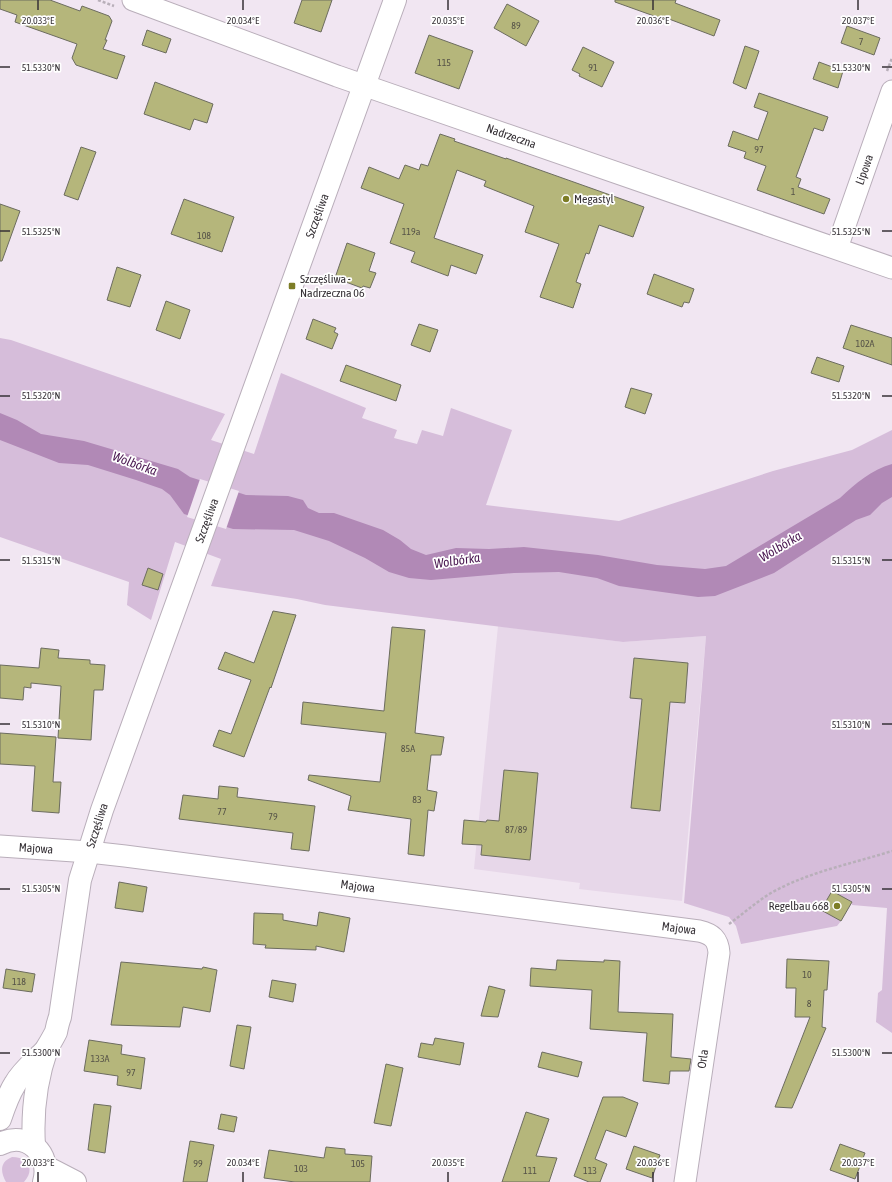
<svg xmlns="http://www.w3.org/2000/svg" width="892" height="1182" font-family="'Asap Condensed',sans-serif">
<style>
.built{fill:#e7d7e9}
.green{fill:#d6bdda}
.water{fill:#b189b6}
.pier{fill:#f1e6f2}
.building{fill:#b5b67b;stroke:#6c6c5f}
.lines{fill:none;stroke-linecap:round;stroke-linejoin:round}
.street-casing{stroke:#b9aeba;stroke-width:23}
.secondary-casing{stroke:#b9aeba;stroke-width:24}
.path{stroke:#b8afb9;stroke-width:2.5;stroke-dasharray:3 2;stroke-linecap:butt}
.street{stroke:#fff;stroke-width:21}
.secondary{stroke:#fff;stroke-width:22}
.ticks{fill:none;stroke:#373237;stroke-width:1.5}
.poi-dot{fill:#7d7d26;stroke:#fff;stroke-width:1.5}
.labels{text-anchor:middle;stroke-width:3.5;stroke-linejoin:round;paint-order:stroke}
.number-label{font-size:10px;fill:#565348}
.street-label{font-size:12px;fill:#373237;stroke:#fff}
.poi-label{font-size:12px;fill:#373237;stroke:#fff;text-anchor:start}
.water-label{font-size:13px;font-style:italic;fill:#491750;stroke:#fff}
.ticks-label{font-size:10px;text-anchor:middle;fill:#373237;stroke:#fff;stroke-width:3.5;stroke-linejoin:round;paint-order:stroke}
</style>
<rect width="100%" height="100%" fill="#f1e6f2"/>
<path class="built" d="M498,626L623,642L706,636L682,901L579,889L580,883L474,869Z"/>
<path class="green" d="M0,338L11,340L225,414L211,440L254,454L281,373L366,408L362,418L397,430L394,438L417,444L422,430L443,436L451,408L512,430L486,505L619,521L773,471L852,450L892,430V1033L876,1022L878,993L882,990L887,908L852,905V902L832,891L821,910L841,921L837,926L741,944L736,926L729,917L684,903L706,636L623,642L325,605L297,599L211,586L221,559L175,542L151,620L127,605L129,582L0,537Z
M12,1157C29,1157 35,1170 24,1182H6C0,1171 0,1162 12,1157Z"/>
<path class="water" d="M0,413L17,420L41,434L84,441L178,469L190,477L246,495L288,496L303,500L308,508L319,513H334L383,530L400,540L411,549L426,555L456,548L489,549L524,547L598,555L657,565L705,569L726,566L840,498C856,483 871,470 892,464V497L882,503L870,515L856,520L774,573L715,596L698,597L619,586L597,578L559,572L514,573L431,580L409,578L389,572L365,558L329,541L294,530L233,529L184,514L170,495L162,489L136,480L88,465L59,463L0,440Z"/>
<path class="pier" d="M200,479L239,491L226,529L187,517Z"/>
<path class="building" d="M0,0H50L80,11L82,6L109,16L112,21L105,40H107L103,49L125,56L117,79L76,65L72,58L77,44L15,22L17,15L0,9Z
M302,0H332L321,32L294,23Z
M615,0H676L675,3L720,20L714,36L669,19L668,21L615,2Z
M507,4L539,21L526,46L494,28Z
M847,26L880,38L874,55L841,43Z
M147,30L171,39L166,53L142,45Z
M429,35L473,51L459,89L415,73Z
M745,46L759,51L746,89L733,83Z
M583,47L614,62L602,87L579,76L580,74L572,70Z
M819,62L843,71L838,88L813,79Z
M155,82L213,104L207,123L194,119L190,130L144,114Z
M759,93L828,117L823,131L814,128L796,177L801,179L798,187L830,199L824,214L757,190L766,166L744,158L746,152L728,146L733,131L758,140L768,112L754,107Z
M440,134L455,139L454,141L506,159V158L644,207L633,237L599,225L589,254L586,253L576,282L581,284L573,308L540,297L559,244L525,232L534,206L484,186L486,181L457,170L434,238L483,255L476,274L451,265L448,276L411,262L415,252L390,243L404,204L361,188L369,167L399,179L405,165L419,170L421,164L428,166Z
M81,147L96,152L78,200L64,195Z
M184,199L234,217L222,252L171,234Z
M0,204L20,211L2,261H0Z
M347,243L375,253L369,271L376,273L370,288L363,286L362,288L335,278Z
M117,267L141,275L130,307L107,300Z
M654,274L694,289L689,303L684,302L682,307L647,294Z
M166,301L190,310L180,339L156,330Z
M313,319L336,328L334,332L338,334L332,349L306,339Z
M419,324L438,330L430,352L411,345Z
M851,325L892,338V365L843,348Z
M817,357L844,366L839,382L811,373Z
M346,365L401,385L396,401L340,381Z
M631,388L652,394L645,414L625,407Z
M148,568L163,574L158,590L142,585Z
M273,611L296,615L271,688L270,687L244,757L213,746L219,730L231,734L251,680L218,669L225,652L254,663Z
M392,627L425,630L415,733L444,737L441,755H431L427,790L437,792L434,811L428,810L424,856L408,854L411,819L348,810L351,796L308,780L309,775L380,782L386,733L301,724L303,702L384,711Z
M41,648L59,650L58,658L90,660V664L105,665L103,690H94L91,740L58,738L61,686L31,683V688L24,687L23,700L0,698V665L39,668Z
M634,658L688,663L685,703L670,702L660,811L631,808L642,699L630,698Z
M0,733L56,737L53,782H61L59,813L32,811L35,766L0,764Z
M504,770L538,773L530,860L481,855L482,845L462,844L464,820L486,822L487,820L499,821Z
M219,786L238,788L237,797L315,806L309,851L291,849L293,833L179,819L183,795L218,799Z
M119,882L147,887L143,912L115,908Z
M832,891L852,902L841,921L821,910Z
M319,912L350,918L344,952L316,946V950L265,948L266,945L253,944L254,913L283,914V920L317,926Z
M787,959L829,961L827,990H824L822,1027L826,1028L792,1108L775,1107L810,1017H795L796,988H786Z
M557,960L604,962V960L620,961L618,1012L673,1014L671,1057L691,1059L689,1071H670L669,1084L643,1081L647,1033L590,1029L592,990L530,986L531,968L556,970Z
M121,962L202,969L203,967L217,970L210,1012L183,1007L180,1027L111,1025Z
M6,969L35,974L32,992L3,988Z
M272,980L296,984L293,1002L269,997Z
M489,986L505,990L498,1017L481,1016Z
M237,1025L251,1027L244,1069L230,1066Z
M435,1038L464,1043L460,1065L418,1057L421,1043L433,1045Z
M89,1040L122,1045L121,1054L145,1058L141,1089L117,1085L118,1076L84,1071Z
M542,1052L582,1062L578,1077L538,1067Z
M386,1064L403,1068L391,1126L374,1123Z
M603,1097H623L638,1103L626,1137L606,1130L595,1159L607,1164L600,1182H589L574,1176Z
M94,1104L111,1106L105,1153L88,1150Z
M526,1112L549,1119L536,1156L557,1158L549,1182H502Z
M221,1114L237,1117L234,1132L218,1129Z
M190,1141L214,1145L207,1182H183Z
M840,1144L865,1153L855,1179L830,1170Z
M634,1146L660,1155L652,1178L626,1169Z
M326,1147L345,1149V1154L372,1156L370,1182H295L264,1178L269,1150L324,1158Z"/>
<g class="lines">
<defs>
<g id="street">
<path id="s1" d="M133,0L337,76L892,268"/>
<path id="s2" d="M837,248L892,91"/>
<path id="s3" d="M0,846L89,852L125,856L699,931C712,934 718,939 719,953L685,1182"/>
</g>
<g id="secondary">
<path d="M0,1119C4,1107 8,1095 15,1084C22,1071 35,1061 45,1051"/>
<path d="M0,1144C27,1130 52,1154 44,1182"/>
<path id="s4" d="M34,1146C32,1114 36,1079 47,1048C50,1043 53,1038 56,1032C57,1027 58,1022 60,1017L80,880L102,810C200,540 298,270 395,0"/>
<path d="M46,1167L75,1182"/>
</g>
</defs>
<use href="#street" class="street-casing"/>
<use href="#secondary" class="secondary-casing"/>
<path class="path" d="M98,0L114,6
M887,71L892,58
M729,924C743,914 756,902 771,893C808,872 851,864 892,851"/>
<use href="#street" class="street"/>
<use href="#secondary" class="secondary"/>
</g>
<path class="ticks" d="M38,0V10M243,0V10M448,0V10M653,0V10M858,0V10M0,67H10M882,67H892M0,231H10M882,231H892M0,396H10M882,396H892M0,560H10M882,560H892M0,724H10M882,724H892M0,889H10M882,889H892M0,1053H10M882,1053H892M38,1172V1182M243,1172V1182M448,1172V1182M653,1172V1182M858,1172V1182"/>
<g class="poi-dot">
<circle cx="566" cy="199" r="4"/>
<rect x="288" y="282" width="8" height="8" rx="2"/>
<circle cx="837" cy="906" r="4"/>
</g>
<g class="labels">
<g class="number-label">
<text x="516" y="29">89</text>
<text x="861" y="45">7</text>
<text x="444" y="66">115</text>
<text x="593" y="71">91</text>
<text x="759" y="153">97</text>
<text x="793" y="195">1</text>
<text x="411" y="235">119a</text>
<text x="204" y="239">108</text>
<text x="865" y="347">102A</text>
<text x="408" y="752">85A</text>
<text x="417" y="803">83</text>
<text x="222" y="815">77</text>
<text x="273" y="820">79</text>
<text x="516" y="833">87/89</text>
<text x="807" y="978">10</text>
<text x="19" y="985">118</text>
<text x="809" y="1007">8</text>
<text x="100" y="1062">133A</text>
<text x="131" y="1076">97</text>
<text x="198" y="1167">99</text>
<text x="358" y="1167">105</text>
<text x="301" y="1172">103</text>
<text x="530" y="1174">111</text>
<text x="590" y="1174">113</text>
</g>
<g class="street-label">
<text dy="4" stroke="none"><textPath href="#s1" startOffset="402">Nadrzeczna</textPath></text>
<text dy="4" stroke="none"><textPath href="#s2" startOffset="83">Lipowa</textPath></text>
<text dy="4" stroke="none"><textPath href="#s4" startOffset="977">Szczęśliwa</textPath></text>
<text dy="4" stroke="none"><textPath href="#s4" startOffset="653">Szczęśliwa</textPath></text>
<text dy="4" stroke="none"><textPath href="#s4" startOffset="329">Szczęśliwa</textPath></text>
<text dy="4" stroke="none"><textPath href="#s3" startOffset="36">Majowa</textPath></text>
<text dy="4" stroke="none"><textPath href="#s3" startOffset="360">Majowa</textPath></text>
<text dy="4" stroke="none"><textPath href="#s3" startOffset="684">Majowa</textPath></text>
<text transform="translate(703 1059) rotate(-82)" y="4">Orla</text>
</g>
<g class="poi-label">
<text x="574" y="203">Megastyl</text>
<text x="300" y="283">Szczęśliwa -<tspan x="300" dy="14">Nadrzeczna 06</tspan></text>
<text x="829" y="910" text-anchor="end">Regelbau 668</text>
</g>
<g class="water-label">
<text transform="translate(135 463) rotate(20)" y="5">Wolbórka</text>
<text transform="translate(780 546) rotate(-31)" y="5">Wolbórka</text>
<text transform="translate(457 560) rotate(-8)" y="5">Wolbórka</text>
</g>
</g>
<g class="ticks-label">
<text x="38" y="24">20.033°E</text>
<text x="243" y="24">20.034°E</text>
<text x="448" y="24">20.035°E</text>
<text x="653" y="24">20.036°E</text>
<text x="858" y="24">20.037°E</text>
<text x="41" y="71">51.5330°N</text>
<text x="851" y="71">51.5330°N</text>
<text x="41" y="235">51.5325°N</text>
<text x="851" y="235">51.5325°N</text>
<text x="41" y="399">51.5320°N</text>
<text x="851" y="399">51.5320°N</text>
<text x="41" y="564">51.5315°N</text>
<text x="851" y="564">51.5315°N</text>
<text x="41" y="728">51.5310°N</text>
<text x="851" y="728">51.5310°N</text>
<text x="41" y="892">51.5305°N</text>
<text x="851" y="892">51.5305°N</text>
<text x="41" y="1056">51.5300°N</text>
<text x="851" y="1056">51.5300°N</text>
<text x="38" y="1166">20.033°E</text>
<text x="243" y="1166">20.034°E</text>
<text x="448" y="1166">20.035°E</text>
<text x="653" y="1166">20.036°E</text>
<text x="858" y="1166">20.037°E</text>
</g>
</svg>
